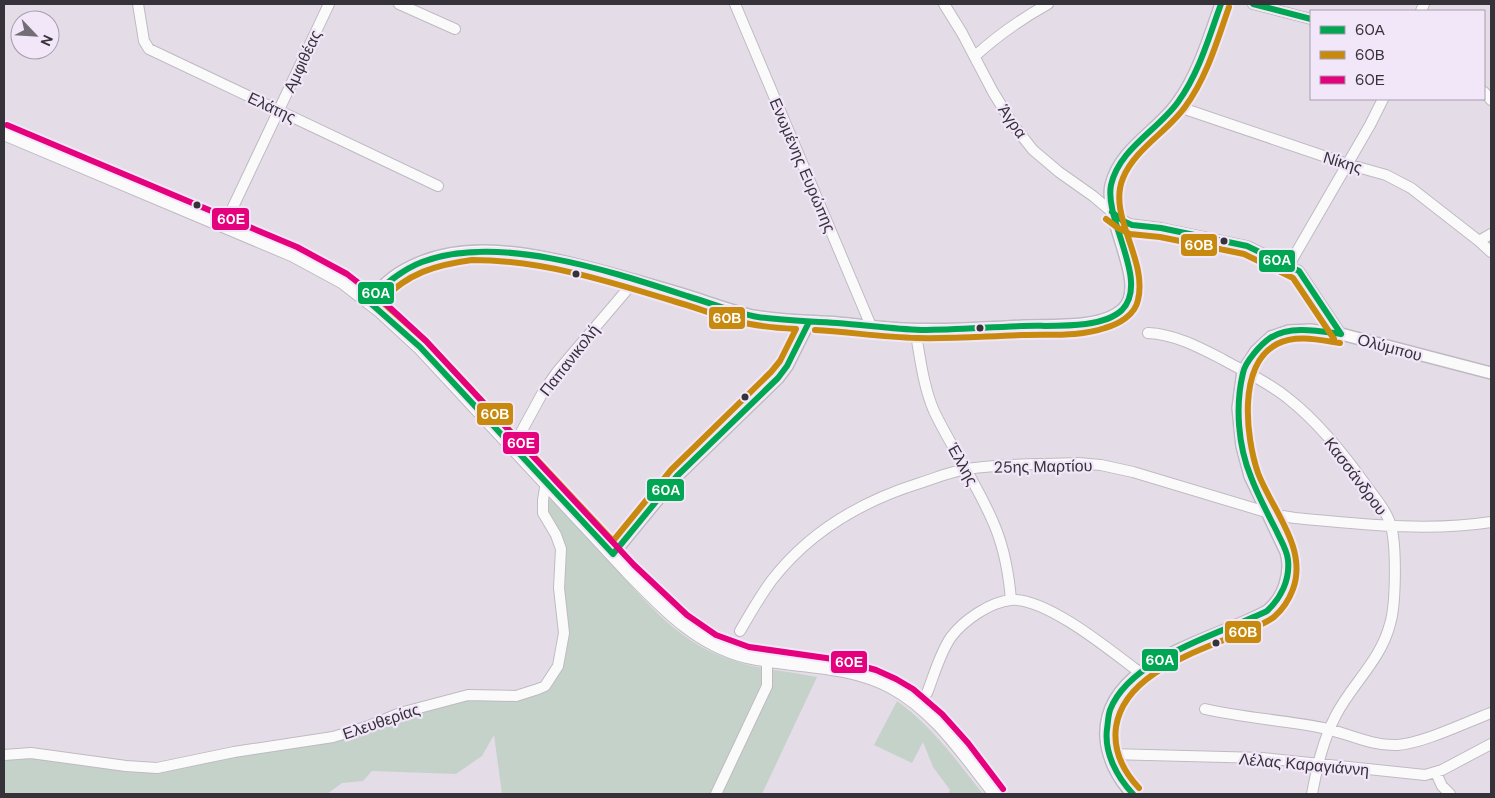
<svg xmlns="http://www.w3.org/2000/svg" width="1495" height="798" font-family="'DM Sans',sans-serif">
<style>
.green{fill:#c5d2ca}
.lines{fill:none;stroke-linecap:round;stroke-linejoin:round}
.minor-casing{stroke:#bfbac2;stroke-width:12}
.tertiary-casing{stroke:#bfbac2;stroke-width:14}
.secondary-casing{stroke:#bfbac2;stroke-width:16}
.minor{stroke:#fbfafb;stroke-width:10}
.tertiary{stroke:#fbfafb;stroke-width:11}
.secondary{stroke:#fbfafb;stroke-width:14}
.bus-1-casing{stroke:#f2e6f9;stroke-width:10}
.bus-2-casing{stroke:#f2e6f9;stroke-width:10}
.bus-3-casing{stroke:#f2e6f9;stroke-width:10}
.bus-1{stroke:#00a651;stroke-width:6}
.bus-2{stroke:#c7890e;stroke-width:6}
.bus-3{stroke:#e5007d;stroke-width:6}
.bus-dot{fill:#363239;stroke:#f2e6f9;stroke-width:2}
.labels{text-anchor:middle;stroke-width:4.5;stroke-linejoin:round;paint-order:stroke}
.street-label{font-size:16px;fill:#363239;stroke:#f2e6f9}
.line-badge{stroke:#f2e6f9;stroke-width:2}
.badge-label{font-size:14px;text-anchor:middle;font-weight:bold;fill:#fff}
</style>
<rect width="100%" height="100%" fill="#e4dde7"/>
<path class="green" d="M550,498C573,523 595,547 618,571C649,606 679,640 723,657C753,669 786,671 817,677L762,794H502L494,735L482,756L456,774L372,771L363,781L342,783L327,794H4V756L21,755L114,766L206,761L329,740L406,716L466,699L544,687L559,666L564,606L563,563L547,509Z
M897,701C932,726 956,760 983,794H948L950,790L933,767L923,742L912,763L874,745Z"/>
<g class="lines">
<defs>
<path id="minor" d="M138,4L144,41L149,49L438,186
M399,4L455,29
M735,4L871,326
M944,4L962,33L993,92L1014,126L1033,150L1059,172L1093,196L1119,218L1129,224L1161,228L1247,246L1299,271L1341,334
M1253,4L1311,19
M1421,11L1424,4
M975,56C998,35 1021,19 1048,4
M1484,92L1491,100
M1176,106L1347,164L1386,175L1411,188L1479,241L1491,252
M224,226L329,4
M1479,241L1491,234
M1289,265L1370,125L1383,99
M915,329C920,356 923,386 934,411C953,451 980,488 996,529C1005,552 1009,576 1011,600
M1148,333C1174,334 1199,347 1222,359C1245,372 1270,383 1290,400C1319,423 1346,457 1368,488C1375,498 1386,510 1390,523C1397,542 1396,605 1390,624C1381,660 1352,684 1336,715C1323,740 1317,767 1312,794
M513,447L543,392L557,372L626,291L633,279
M740,631C750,614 760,596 772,580C810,531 862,501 920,483C936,478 951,471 968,469C1003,463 1042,465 1078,463L1101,465L1133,472L1276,515L1295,518C1360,524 1427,532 1491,522
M927,693C934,675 940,653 951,637C964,620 990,602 1011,600C1046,597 1111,651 1139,672
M1205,709C1244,718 1284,720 1323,728C1347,733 1371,746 1397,745C1424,743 1464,723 1491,713
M1109,754L1263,758L1425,775L1442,770L1491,744
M4,755L31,753L126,766L157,768L234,752L333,737L366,727L400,713L468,695L516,696L538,689L545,686L558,666L564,633L559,588L561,549L556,535L543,513V500L546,482
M1436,773L1442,786L1450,794
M716,794L767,686V660"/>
<path id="tertiary" d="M368,301C378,291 387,281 398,274C458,235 536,254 601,271C630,279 659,287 688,296C710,303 731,311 753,316C781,321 810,321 838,323C860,325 883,328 905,329C944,331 985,328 1024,326C1051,325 1103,329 1123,309C1149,285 1103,219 1111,185C1120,148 1158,131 1178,102C1198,75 1210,35 1221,4
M613,554L677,476L778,378L787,366L809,322
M1133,794C1118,780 1107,757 1106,737C1102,661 1216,640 1267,611C1284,598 1292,572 1286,552L1250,476L1242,446L1238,408L1243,371L1256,351L1271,337L1289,331L1310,330L1341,334L1491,373"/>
<path id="secondary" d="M4,133L294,255L342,281L381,311L420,347L628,571C662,606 697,644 747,656C795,667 846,662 891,686C936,710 965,755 996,794"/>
</defs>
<use href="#minor" class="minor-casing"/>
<use href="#tertiary" class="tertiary-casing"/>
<use href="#secondary" class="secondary-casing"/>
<use href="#minor" class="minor"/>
<use href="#tertiary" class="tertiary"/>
<use href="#secondary" class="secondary"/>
<defs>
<path id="bus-1" d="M1253,4L1311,19
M1112,212L1123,221L1132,225L1161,228L1247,246L1299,271L1341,334
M809,322L787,366L778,378L677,476L613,554L420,347L368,301C384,285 401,270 422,262C498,233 613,272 687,296C711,303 734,313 758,317C784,321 811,321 837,323C865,325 893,329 921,330C956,330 989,327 1023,326C1051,325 1101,330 1122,310C1150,282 1104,220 1111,185C1119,149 1158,130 1178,102C1199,73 1209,37 1221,4
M1133,794C1117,777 1104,753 1107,729C1108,723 1108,716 1110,710C1130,658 1220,634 1267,611C1281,598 1290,580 1288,560C1287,550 1281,541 1277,532C1268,514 1258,496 1251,477C1238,446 1235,406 1243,373C1245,362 1261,344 1270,338C1290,325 1319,331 1341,334"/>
<path id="bus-2" d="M1106,219L1118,228L1130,234L1160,237L1244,254L1293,278L1334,339
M472,260C541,260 608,281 673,301C699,308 724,319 750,324C765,327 780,328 796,329L780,361L771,372L671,470L613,541L426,341L381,301C408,273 435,265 472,260Z
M815,330C849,332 882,337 917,338C952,339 987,336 1023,335C1050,334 1079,337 1105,328C1119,324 1135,315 1138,300C1148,259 1107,216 1123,178C1135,149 1167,132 1185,107C1207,77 1217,41 1229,7
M1139,788C1123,771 1113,750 1116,727C1124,674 1194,653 1236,635C1248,630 1263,625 1274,617C1282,610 1289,600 1293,589C1308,548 1272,510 1258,473C1246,438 1237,365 1277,344C1296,334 1320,340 1340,343"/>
<path id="bus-3" d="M7,125L297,247L347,274L387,305L426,341L634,565L687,615L716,635L749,647L840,660L876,670L896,679L913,689L942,714L968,743L1003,789"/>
</defs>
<use href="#bus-1" class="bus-1-casing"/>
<use href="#bus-2" class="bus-2-casing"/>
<use href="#bus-3" class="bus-3-casing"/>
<use href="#bus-1" class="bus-1"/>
<use href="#bus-2" class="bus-2"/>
<use href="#bus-3" class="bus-3"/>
</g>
<g class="bus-dot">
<circle cx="197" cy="205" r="4.5"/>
<circle cx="1224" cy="241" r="4.5"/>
<circle cx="576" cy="274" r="4.5"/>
<circle cx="980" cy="328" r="4.5"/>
<circle cx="745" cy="397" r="4.5"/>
<circle cx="1216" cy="643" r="4.5"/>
</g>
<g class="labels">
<g class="street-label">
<text transform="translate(302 61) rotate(-65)" y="6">Αμφιθέας</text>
<text transform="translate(272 107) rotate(25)" y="6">Ελάτης</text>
<text transform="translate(1013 121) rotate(55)" y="6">Άγρα</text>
<text transform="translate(1343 162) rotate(17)" y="6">Νίκης</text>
<text transform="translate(803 165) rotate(67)" y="6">Ενωμένης Ευρώπης</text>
<text transform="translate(1390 347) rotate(15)" y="6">Ολύμπου</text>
<text transform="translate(569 360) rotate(-52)" y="6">Παπανικολή</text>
<text transform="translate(963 464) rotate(61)" y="6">Έλλης</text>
<text transform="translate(1043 466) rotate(-1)" y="6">25ης Μαρτίου</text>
<text transform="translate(1356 476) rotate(53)" y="6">Κασσάνδρου</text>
<text transform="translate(381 721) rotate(-19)" y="6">Ελευθερίας</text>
<text transform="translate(1304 764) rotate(5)" y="6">Λέλας Καραγιάννη</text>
</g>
</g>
<g class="line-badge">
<rect x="211" y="207" width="39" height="24" rx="5" fill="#e5007d"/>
<rect x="1180" y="233" width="38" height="24" rx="5" fill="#c7890e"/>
<rect x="1258" y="249" width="38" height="24" rx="5" fill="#00a651"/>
<rect x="357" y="281" width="38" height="24" rx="5" fill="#00a651"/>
<rect x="708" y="306" width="38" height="24" rx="5" fill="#c7890e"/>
<rect x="476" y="402" width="38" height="24" rx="5" fill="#c7890e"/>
<rect x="502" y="431" width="38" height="24" rx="5" fill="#e5007d"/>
<rect x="646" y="478" width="39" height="24" rx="5" fill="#00a651"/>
<rect x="1224" y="620" width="38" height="24" rx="5" fill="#c7890e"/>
<rect x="1141" y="648" width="38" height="24" rx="5" fill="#00a651"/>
<rect x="830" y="650" width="38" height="24" rx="5" fill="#e5007d"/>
</g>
<g class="badge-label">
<text x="231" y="224">60Ε</text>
<text x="1199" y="250">60Β</text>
<text x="1277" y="265">60Α</text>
<text x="376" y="298">60Α</text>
<text x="727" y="323">60Β</text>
<text x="495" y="419">60Β</text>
<text x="521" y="448">60Ε</text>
<text x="666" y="495">60Α</text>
<text x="1243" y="637">60Β</text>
<text x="1160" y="665">60Α</text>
<text x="849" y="667">60Ε</text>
</g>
<rect width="1495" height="798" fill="none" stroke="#363239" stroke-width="10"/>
<rect x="1310" y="10" width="175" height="90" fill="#f2e6f9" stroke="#a79eac"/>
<rect x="1320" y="26" width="25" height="8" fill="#00a651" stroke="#a79eac"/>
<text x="1355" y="35" font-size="15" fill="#363239">60Α</text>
<rect x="1320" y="51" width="25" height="8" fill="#c7890e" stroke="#a79eac"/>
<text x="1355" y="60" font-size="15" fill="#363239">60Β</text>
<rect x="1320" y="76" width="25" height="8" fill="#e5007d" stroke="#a79eac"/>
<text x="1355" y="85" font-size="15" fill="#363239">60Ε</text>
<g transform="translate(35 35) rotate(115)"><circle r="24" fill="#f2e6f9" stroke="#a79eac"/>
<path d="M0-4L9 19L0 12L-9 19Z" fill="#736e76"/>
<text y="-8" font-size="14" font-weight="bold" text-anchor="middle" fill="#363239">N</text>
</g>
</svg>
